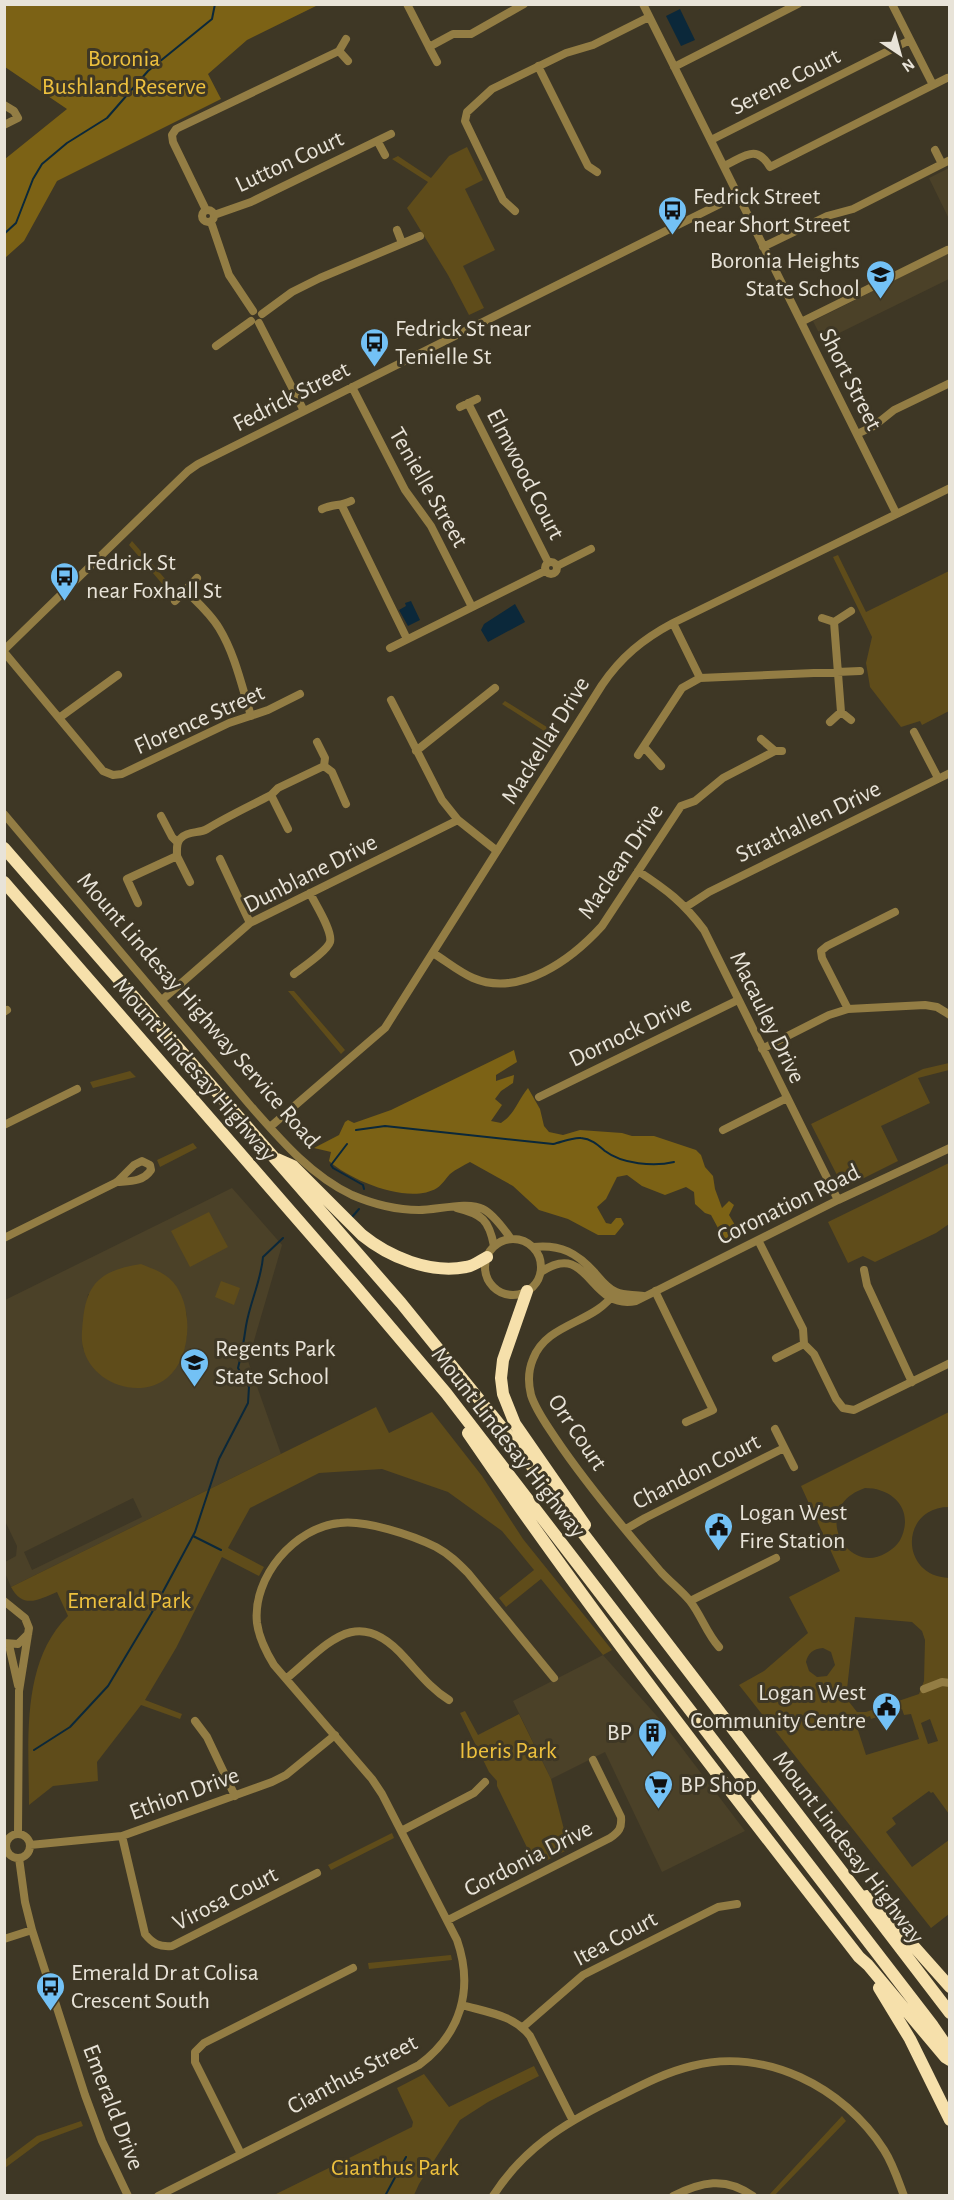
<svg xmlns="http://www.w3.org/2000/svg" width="954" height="2200" font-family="'Alegreya Sans',sans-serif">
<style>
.built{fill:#4b4128;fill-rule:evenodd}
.green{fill:#5f4c1a;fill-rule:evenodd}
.forest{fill:#7c6215}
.water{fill:#0b283a}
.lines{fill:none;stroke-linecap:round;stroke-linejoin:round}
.stream{stroke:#0b283a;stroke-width:2}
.minor{stroke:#937d44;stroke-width:8}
.highway{stroke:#f6e0ab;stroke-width:12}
.labels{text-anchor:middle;stroke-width:6;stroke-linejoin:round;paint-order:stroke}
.park-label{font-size:24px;fill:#eec13e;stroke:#3e3725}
.street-label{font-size:24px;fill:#e8e3d8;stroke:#3e3725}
.poi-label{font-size:24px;fill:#e8e3d8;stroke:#3e3725;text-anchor:start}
</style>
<rect width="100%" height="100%" fill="#3e3725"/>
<path class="built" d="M949,168V219L929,178Z
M949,253V279L823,341L813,321Z
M232,1188L282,1245L248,1361L281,1454L11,1587L5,1573V1562L16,1556L17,1546L5,1521V1300ZM88,1294H180L187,1315V1335L182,1355L175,1368L83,1349L82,1332ZM133,1498L142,1517L32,1570L24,1552Z
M603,1655L663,1723L745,1831L662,1872L605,1752L551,1779L513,1701Z"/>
<path class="green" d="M467,147L483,180L465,189L495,250L463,266L484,308L469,315L448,275L407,208L428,182L392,159L398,156L431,178L449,156Z
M132,541L174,589L170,593L129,545Z
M838,555L866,612L949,571V711L922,725L920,721L901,727L870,687L866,663L872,637L833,557Z
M505,701L558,734L555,738L502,704Z
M288,991H294L345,1050L341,1054Z
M949,1063V1070L918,1078L930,1103L881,1126L898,1161L850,1185L840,1181L811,1124L923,1069Z
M130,1071L136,1077L93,1088L90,1082Z
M193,1143L197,1148L160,1167L157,1160Z
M949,1163V1224L936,1233L875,1262L863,1256L848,1263L828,1222Z
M209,1212L228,1247L190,1267L171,1231Z
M141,1264C153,1269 164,1272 173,1282C194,1306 192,1358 167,1378C138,1401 90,1382 83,1347C81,1339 82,1329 83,1320C87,1280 104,1270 141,1264Z
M221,1281L240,1288L234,1305L215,1297Z
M376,1407L389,1433L432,1412L482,1476L523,1539L612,1650L603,1655L541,1579L506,1607L499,1598L534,1570L502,1531L448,1492L382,1469L319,1473L250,1508L228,1548L264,1567L259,1576L222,1557L176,1648L145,1700L182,1714L180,1719L141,1705L97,1762L98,1781L53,1786L29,1805C29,1743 20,1663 68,1616L57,1592C40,1599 23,1610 11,1587Z
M949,1412V1507C900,1507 899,1576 949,1578L948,1657H950L949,1814L933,1792L931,1793L929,1791L892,1818L896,1824L886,1832L912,1867L949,1840V1914L931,1928L739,1685L764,1671L808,1633L789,1597L840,1571L801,1486ZM865,1488C892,1488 913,1508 902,1536C899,1544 893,1549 886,1553C846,1577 809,1507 865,1488ZM855,1617L912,1622L922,1631L925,1640L924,1681L919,1694L866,1712H857L846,1698ZM823,1648L831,1652L835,1665L827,1676L817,1677L809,1671L806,1662C808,1653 813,1649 823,1648ZM902,1709L904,1715L911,1714L919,1739L866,1755L856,1724L858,1723V1720L870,1716L871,1719ZM930,1719L938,1741L928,1744L921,1723Z
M465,1711L478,1735L519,1714L551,1779L569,1849L536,1866L497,1786V1781L489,1772L460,1713Z
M392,1833L394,1838L331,1870L328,1865Z
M451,1955L452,1960L369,1969L368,1963Z
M534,2066L539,2076L488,2102L460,2120L419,2184L414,2195H274L412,2127L413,2122L397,2088L424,2074L449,2107Z
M842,2116L846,2121L775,2195H769Z
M81,2121L83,2126L40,2142L5,2168V2160L37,2136Z"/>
<path class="forest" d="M5,4H318V5L247,40L208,74L221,99L57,181L24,241L5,258V159L67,109L5,67Z
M514,1050L517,1062L496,1075V1081L514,1075L513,1083L501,1091L495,1099L502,1105L491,1121L501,1123C515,1114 518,1100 528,1088L540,1109L544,1126L549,1132L563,1135L580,1130L622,1133L632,1136H654L696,1150L701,1155L705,1167L713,1176L715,1189L722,1208L729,1201L734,1205L729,1215L741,1235L732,1241H725L711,1215L705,1213L695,1204L694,1192L686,1187L665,1195L642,1186L627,1175L617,1177L606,1199L597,1207L606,1223L611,1224L616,1218H621L624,1224L615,1235H598L568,1219L539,1210L513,1186L470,1162C463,1166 456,1169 450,1174C446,1178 442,1185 437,1188C410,1205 351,1181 329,1161L331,1152L314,1148L339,1135L345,1122L348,1120L354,1123L391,1110Z"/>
<path class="water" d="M680,9L695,40L681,46L666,16Z
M411,601L420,620L408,626L399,610L406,606L405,603Z
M515,604L525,622L488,642L481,630L484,624Z"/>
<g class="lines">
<path class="stream" d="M4,234L16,223L33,179L42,164L67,143L107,118L148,71L212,19L215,4
M356,1130L385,1126L553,1144C562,1142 573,1137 581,1138C592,1139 598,1145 605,1151C622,1164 654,1167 674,1162
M347,1144L331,1165L333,1168L363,1185L364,1189
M352,1217L359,1209
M193,1536L221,1550
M34,1750L70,1727L108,1686L151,1614L195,1532L219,1459L248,1403L249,1387L238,1368C242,1353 244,1340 246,1326C250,1302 261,1281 263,1257L283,1238
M385,2196L406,2157"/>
<path class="minor" d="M407,4L429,47L453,34H471L524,4
M643,4L896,513
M892,4L933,85
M346,39L339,51L348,61
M429,47L437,62
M538,66L588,166L597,172
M674,67L798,4
M4,105L14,111L18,118L4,125
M711,140L910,40
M378,142L385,155
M935,150L942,164
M724,166C744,157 756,143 770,167L947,78
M202 216a6 6 0 1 1 12 0a6 6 0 1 1-12 0Z
M206,210L173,142L172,135L176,129L339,51
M515,211L503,200L465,121L467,112L492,89L566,53L593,45L649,17
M214,215L251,202L391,134
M211,222L229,275L253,311
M397,230L402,243
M763,247L827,216L853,209L950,160
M262,314L292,292L320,278L420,236
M801,322L947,250
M259,323L304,411
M216,346L251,321
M352,387L405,490L431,526L472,607
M468,403L548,562
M460,407L477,399
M857,434L874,426L894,410L950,383
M342,506L407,639
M322,509C333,504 341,506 351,501
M545 568a6 6 0 1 1 12 0a6 6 0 1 1-12 0Z
M557,566L591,549
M185,590C197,602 210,613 219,628C235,654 242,687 251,716
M175,601L197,578
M822,618L834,622L851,611
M834,622L841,712
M673,623L700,678
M390,648L545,571
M4,650L188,471L198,464L738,195
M4,652L103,771L113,775L122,774L229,723L268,710L300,694
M391,700L442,800L458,820L497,851
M59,718L118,675
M830,722L841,712L851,720
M914,732L938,778
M761,739L775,751H782
M644,747L661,766
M416,751L495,688
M638,755L682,688L700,678L860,671
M324,766L332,772L346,804
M271,795L288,829
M4,814L249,1104C279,1138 310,1175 352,1195C373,1204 396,1210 419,1210C437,1210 468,1201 483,1209C493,1214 504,1229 511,1239
M161,816L172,837L177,842
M177,856L190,882
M220,859L250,923
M638,871C667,890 683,902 704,930L838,1200
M138,903L127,879L177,856C177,849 176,842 181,838C189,830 199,834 207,829C228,816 250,806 271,795L278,788L324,766L325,758L317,742
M686,907L709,892L950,773
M433,953C446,961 459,972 473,978C520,998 572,959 602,926L681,806L695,801L723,778L775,751
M294,974C303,967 327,951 330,942C333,931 315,904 310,893
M162,1000L250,923L458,820
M848,1009L822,958L821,951L827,946L895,912
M4,1012L7,1010
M762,1049L829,1015L848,1009L925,1005L937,1007L950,1015
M539,1097L738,1000
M4,1125L77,1089
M270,1127L385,1028L602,685C621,657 643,639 673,623L950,488
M723,1130L787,1098
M457,1208C482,1214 489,1220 494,1246
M4,1238L117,1182L134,1165L142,1161L150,1165L151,1170C143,1182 130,1181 117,1182
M485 1267a28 28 0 1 1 56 0a28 28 0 1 1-56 0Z
M758,1240L803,1329L804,1344L814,1354L836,1399L843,1408L854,1410L950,1363
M533,1247C561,1244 577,1253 595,1273C601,1280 607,1288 616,1292C625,1296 634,1294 643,1296
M864,1270L867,1285L912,1382
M541,1272C590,1239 588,1311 636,1301L838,1200L950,1148
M655,1291L713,1410L686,1422
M615,1292C595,1324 547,1322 533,1359C528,1371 528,1383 531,1395C536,1411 547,1425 556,1439C587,1485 624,1529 661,1572C670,1582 681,1590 690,1601C701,1615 707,1634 719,1647
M776,1358L804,1344
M775,1429L794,1467
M626,1529L645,1518L784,1448
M4,1601L25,1618L29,1628L19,1691L18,1834
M690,1601L776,1558
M4,1643L18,1644L28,1634
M9,1645L18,1685
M286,1679C328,1644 357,1603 405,1658C419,1673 431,1689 449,1700
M924,1689L942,1682L950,1683
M195,1721L207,1737L235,1796
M401,1831L474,1793L485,1782
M6 1846a12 12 0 1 1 24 0a12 12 0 1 1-24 0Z
M122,1836L145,1934C153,1944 159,1947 172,1946L317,1873
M30,1845L122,1836L272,1782L286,1775L335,1735
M19,1858L25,1902L32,1930L85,2095L102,2141L128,2196
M448,1920L610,1838C619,1832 622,1828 621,1817L593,1760
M4,1939L32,1930
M462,2005C486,2012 514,2015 530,2036L572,2119
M523,2027L583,1975L718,1907L737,1904
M241,2154L195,2062V2052L204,2043L353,1968
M158,2196L419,2065C461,2034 474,1989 457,1940L382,1794L372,1779L274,1665C266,1652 259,1638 257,1623C252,1577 295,1527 340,1523C366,1520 412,1535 436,1547C449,1554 458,1563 468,1573L554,1678
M493,2196C523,2149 563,2124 612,2100C638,2087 663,2073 692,2066C765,2047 844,2087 884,2150C893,2164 898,2180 904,2196
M673,2196C701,2182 725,2176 753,2196"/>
<path class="highway" d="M4,848L401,1303L504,1430L950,2013
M4,882L352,1282L446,1393L933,2026L950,2051
M277,1159L293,1166L362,1235C389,1257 430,1274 466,1267C474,1266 481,1260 487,1257
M527,1291L503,1360L501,1378L503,1394L515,1424L585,1525
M468,1433C591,1613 725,1785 859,1957L868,1965L945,2057L950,2060
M867,1896L877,1905L950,1987
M879,1988L910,2039L950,2120"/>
</g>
<defs>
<symbol id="bus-pin" viewBox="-11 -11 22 30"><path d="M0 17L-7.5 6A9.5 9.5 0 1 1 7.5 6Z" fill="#73c1f5" stroke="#3e3725"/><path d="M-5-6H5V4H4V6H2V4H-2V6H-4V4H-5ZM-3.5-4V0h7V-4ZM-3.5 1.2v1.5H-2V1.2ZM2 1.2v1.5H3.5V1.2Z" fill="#111"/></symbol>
<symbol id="school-pin" viewBox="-11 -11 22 30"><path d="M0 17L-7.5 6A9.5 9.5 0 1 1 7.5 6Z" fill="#73c1f5" stroke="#3e3725"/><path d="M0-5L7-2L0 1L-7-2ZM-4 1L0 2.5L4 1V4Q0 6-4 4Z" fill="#111"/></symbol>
<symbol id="civic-pin" viewBox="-11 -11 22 30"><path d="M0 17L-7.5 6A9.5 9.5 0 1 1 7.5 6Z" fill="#73c1f5" stroke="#3e3725"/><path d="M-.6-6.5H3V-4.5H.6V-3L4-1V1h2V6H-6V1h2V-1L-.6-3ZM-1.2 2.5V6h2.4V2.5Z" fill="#111"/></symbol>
<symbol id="building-pin" viewBox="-11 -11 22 30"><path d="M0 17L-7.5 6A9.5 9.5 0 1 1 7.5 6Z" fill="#73c1f5" stroke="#3e3725"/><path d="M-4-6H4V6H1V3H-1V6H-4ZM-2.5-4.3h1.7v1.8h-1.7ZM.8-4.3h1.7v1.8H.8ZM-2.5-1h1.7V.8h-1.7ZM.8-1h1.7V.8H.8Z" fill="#111"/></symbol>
<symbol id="supermarket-pin" viewBox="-11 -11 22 30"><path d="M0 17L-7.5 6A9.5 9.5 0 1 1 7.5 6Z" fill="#73c1f5" stroke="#3e3725"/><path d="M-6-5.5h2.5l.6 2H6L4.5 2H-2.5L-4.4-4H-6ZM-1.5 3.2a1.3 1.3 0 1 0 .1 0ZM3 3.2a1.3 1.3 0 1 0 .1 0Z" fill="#111"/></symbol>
</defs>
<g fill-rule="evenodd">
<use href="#bus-pin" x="656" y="194" width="33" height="45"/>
<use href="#school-pin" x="864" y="258" width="33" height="45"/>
<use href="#bus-pin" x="358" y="326" width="33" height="45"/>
<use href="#bus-pin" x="48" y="560" width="33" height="45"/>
<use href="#school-pin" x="178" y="1346" width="33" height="45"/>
<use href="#civic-pin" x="702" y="1510" width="33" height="45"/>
<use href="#civic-pin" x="870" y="1690" width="33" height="45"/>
<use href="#building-pin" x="636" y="1716" width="33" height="45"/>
<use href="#supermarket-pin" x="642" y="1768" width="33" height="45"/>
<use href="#bus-pin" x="34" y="1970" width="33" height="45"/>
</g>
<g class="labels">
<g class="park-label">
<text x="124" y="66">Boronia<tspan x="124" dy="28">Bushland Reserve</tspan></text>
<text x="129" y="1608">Emerald Park</text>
<text x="508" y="1758">Iberis Park</text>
<text x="395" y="2175">Cianthus Park</text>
</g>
<g class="street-label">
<text transform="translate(785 81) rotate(-27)" y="8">Serene Court</text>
<text transform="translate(289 161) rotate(-25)" y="8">Lutton Court</text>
<text transform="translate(851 379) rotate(63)" y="8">Short Street</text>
<text transform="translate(291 396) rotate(-27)" y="8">Fedrick Street</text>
<text transform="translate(526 474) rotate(63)" y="8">Elmwood Court</text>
<text transform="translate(429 487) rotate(60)" y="8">Tenielle Street</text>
<text transform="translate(199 719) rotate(-24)" y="8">Florence Street</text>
<text transform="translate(545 740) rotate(-58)" y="8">Mackellar Drive</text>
<text transform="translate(808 821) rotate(-26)" y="8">Strathallen Drive</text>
<text transform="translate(620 861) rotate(-56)" y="8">Maclean Drive</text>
<text transform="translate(310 873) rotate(-27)" y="8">Dunblane Drive</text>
<text transform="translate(199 1010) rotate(49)" y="8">Mount Lindesay Highway Service Road</text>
<text transform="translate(768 1017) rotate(64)" y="8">Macauley Drive</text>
<text transform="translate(630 1031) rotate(-26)" y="8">Dornock Drive</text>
<text transform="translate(195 1069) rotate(49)" y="8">Mount Lindesay Highway</text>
<text transform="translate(788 1204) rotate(-26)" y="8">Coronation Road</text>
<text transform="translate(578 1432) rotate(56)" y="8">Orr Court</text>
<text transform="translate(509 1442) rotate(52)" y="8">Mount Lindesay Highway</text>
<text transform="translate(696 1471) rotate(-27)" y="8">Chandon Court</text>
<text transform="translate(184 1793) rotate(-20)" y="8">Ethion Drive</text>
<text transform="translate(849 1847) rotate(53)" y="8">Mount Lindesay Highway</text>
<text transform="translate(528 1858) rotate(-27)" y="8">Gordonia Drive</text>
<text transform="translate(225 1898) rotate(-27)" y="8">Virosa Court</text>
<text transform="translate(615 1938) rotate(-28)" y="8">Itea Court</text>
<text transform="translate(352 2074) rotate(-28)" y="8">Cianthus Street</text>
<text transform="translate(114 2107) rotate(69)" y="8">Emerald Drive</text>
</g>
<g class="poi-label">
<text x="693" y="204">Fedrick Street<tspan x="693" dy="28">near Short Street</tspan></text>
<text x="860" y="268" text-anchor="end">Boronia Heights<tspan x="860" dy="28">State School</tspan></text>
<text x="395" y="336">Fedrick St near<tspan x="395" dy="28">Tenielle St</tspan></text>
<text x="86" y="570">Fedrick St<tspan x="86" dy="28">near Foxhall St</tspan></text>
<text x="215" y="1356">Regents Park<tspan x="215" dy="28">State School</tspan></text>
<text x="739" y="1520">Logan West<tspan x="739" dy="28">Fire Station</tspan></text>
<text x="866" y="1700" text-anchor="end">Logan West<tspan x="866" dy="28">Community Centre</tspan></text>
<text x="632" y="1740" text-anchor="end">BP</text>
<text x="680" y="1792">BP Shop</text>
<text x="71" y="1980">Emerald Dr at Colisa<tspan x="71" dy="28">Crescent South</tspan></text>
</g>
</g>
<rect width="954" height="2200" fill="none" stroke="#e8e3d8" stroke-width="12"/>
<g transform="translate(900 54) rotate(144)" stroke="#3e3725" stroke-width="4.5" paint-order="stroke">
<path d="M0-4.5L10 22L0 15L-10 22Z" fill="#e8e3d8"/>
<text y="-9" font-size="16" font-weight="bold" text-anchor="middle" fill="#e8e3d8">N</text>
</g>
</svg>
